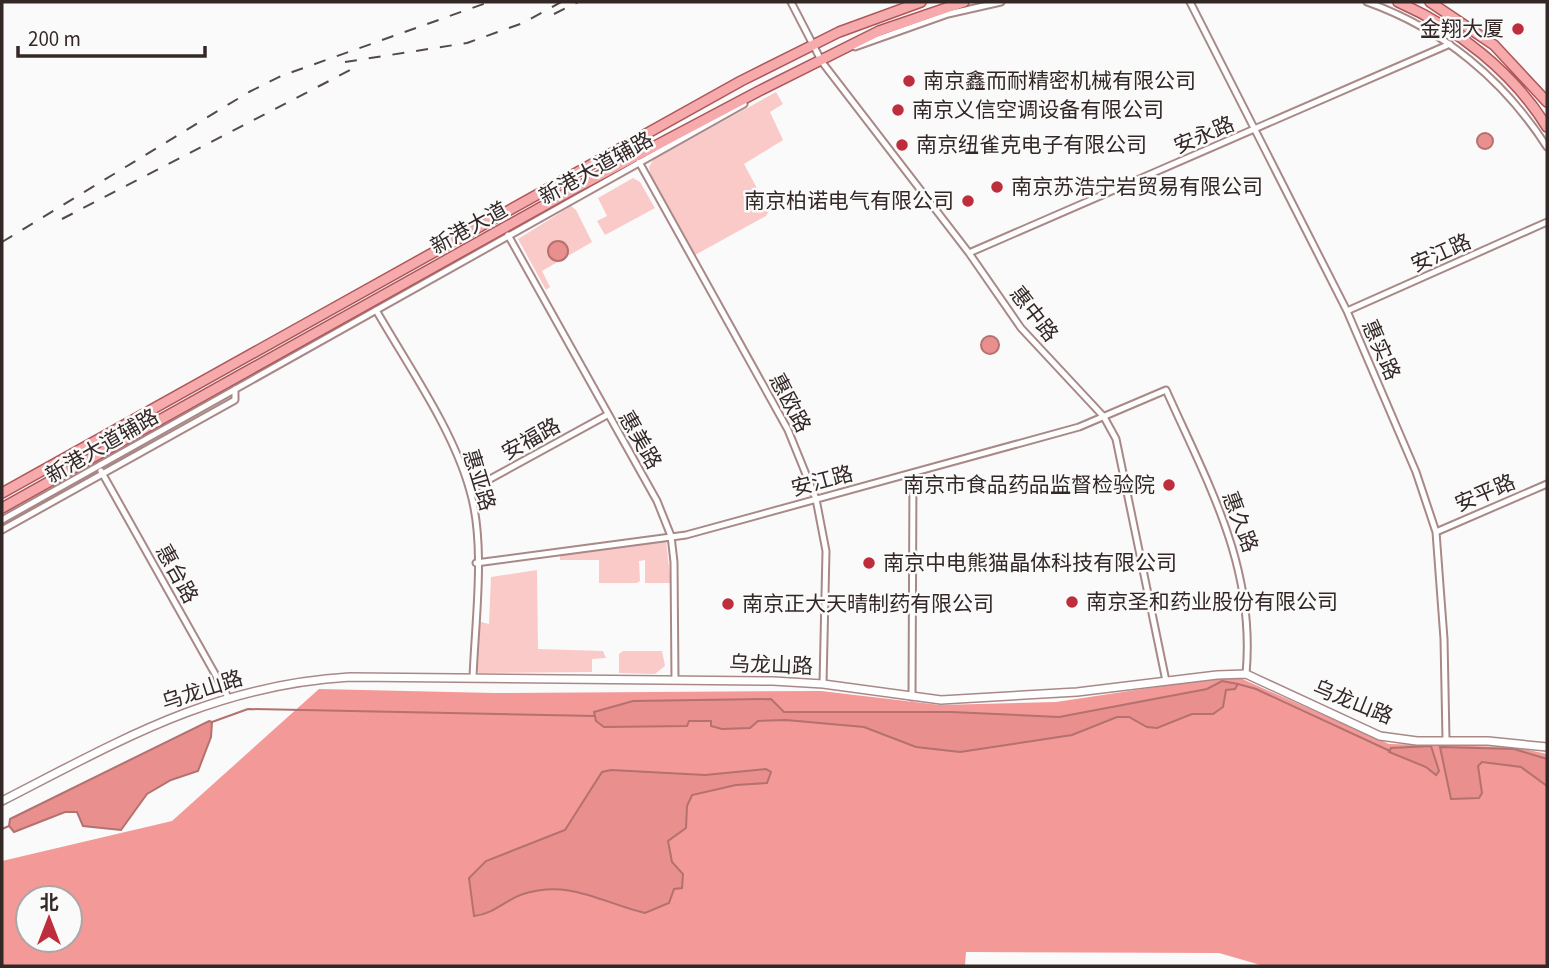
<svg xmlns="http://www.w3.org/2000/svg" width="1549" height="968" font-family="'Source Sans 3','Noto Sans SC',sans-serif">
<style>
.green{fill:#f9cac8}
.forest{fill:#f39997;fill-rule:evenodd}
.water{fill:#e9908e;stroke:#b3716f;stroke-width:2}
.lines{fill:none;stroke-linecap:round;stroke-linejoin:round}
.stream{stroke:#b3716f;stroke-width:2}
.minor-casing{stroke:#a88988;stroke-width:9}
.tertiary-casing{stroke:#a88988;stroke-width:10}
.primary-casing{stroke:#ae5859;stroke-width:12}
.minor{stroke:#fff;stroke-width:5}
.tertiary{stroke:#fff;stroke-width:7}
.primary{stroke:#f6aaac;stroke-width:9}
.rail{stroke:#544a49;stroke-width:2;stroke-dasharray:12 12;stroke-linecap:butt}
.poi-dot{fill:#be2d3b;stroke:#fafafa;stroke-width:2.5}
.labels{text-anchor:middle;stroke-width:5;stroke-linejoin:round;paint-order:stroke}
.poi-label{font-size:21px;fill:#342827;stroke:#fafafa;text-anchor:start}
.street-label{font-size:21px;fill:#342827;stroke:#fafafa}
</style>
<rect width="100%" height="100%" fill="#fafafa"/>
<path class="green" d="M776,92L783,104L770,112L783,140L744,164L769,211L766,216L695,255L651,177L649,167L653,160Z
M633,178L640,182L655,208L605,235L597,221L607,216L598,198Z
M571,206L576,210L592,242L542,271L550,287L546,290L518,239Z
M660,539L666,541L671,583H645V560L639,561L640,581L637,583H599V560H560V553Z
M537,570L538,649L603,651L606,658L592,659V672L479,673L476,670L477,621L489,624L491,577Z
M623,651H662L665,666L655,674L619,673V654Z"/>
<path class="forest" d="M1216,678H1240L1389,744L1514,747L1547,754V966H1264L1219,953L966,952L965,966H2V861L172,821L319,689L494,693L821,691L940,705L1056,702ZM28,898H70V940H28Z"/>
<path class="water" d="M1477 141a8 8 0 1 1 16 0a8 8 0 1 1-16 0Z
M548 251a10 10 0 1 1 20 0a10 10 0 1 1-20 0Z
M981 345a9 9 0 1 1 18 0a9 9 0 1 1-18 0Z
M1222,681L1238,684L1235,689L1226,690L1223,707L1213,714H1192L1157,728L1147,727L1129,717H1117L1072,735L960,752L916,747L864,727L786,720L758,721L750,728L722,729L711,726V721H689L687,726L604,727L596,721L594,712L633,701L771,699L784,712H951L1059,717L1207,689Z
M209,721L212,722L211,737L198,771L171,780L147,794L121,830L83,826L77,812H65L14,832L9,826L10,819Z
M1431,746L1439,771L1436,775L1426,767L1389,752L1391,748Z
M1440,747L1514,749L1547,759V786L1521,767L1482,762L1478,766L1482,793L1479,798L1451,799Z
M766,769L771,772L767,783L736,785L692,795L687,806L686,828L668,841L672,862L683,874L682,888L674,889L669,903L645,913C602,903 570,879 523,894C505,900 494,914 474,916L469,878L486,861L565,830L602,772L611,770L705,775Z"/>
<g class="lines">
<path class="stream" d="M1238,684L1256,689L1390,751
M212,722L248,709L595,716
M2,829L9,826"/>
<defs>
<path id="minor" d="M791,2L822,62L969,253L1021,328L1104,417L1116,439L1166,681
M1190,2L1347,311L1416,472L1436,532L1444,639L1446,739
M1367,2C1443,29 1504,80 1547,147
M855,47L948,14L1001,2
M639,162L788,430L816,499L826,551L823,684
M508,235L657,501L671,536L674,562L675,680
M969,253L1450,44
M376,310C408,366 453,429 470,491C486,545 475,621 473,678
M1347,311L1547,222
M101,471L228,697
M470,490L607,415
M2,520L744,104
M2,530L235,400V389
M1436,532L1547,484
M476,563L686,535L1079,427L1166,390C1208,484 1256,567 1246,674
M912,697L913,473"/>
<path id="tertiary" d="M2,801C121,740 214,685 350,677L773,681L823,684L941,700L1077,692L1217,675L1246,674L1380,736L1417,741H1488L1547,747"/>
<path id="primary" d="M1398,2C1457,28 1513,72 1547,127
M1430,2L1494,45L1547,102
M2,493L741,81L839,32L921,2
M2,508L570,191L759,91L879,31L964,2"/>
</defs>
<use href="#minor" class="minor-casing"/>
<use href="#tertiary" class="tertiary-casing"/>
<use href="#primary" class="primary-casing"/>
<use href="#minor" class="minor"/>
<use href="#tertiary" class="tertiary"/>
<use href="#primary" class="primary"/>
<path class="rail" d="M554,14L578,2
M345,62L467,43L523,23L561,2
M62,219L358,66
M2,242L249,92L281,76L489,2"/>
</g>
<g class="poi-dot">
<circle cx="1518" cy="29" r="7"/>
<circle cx="909" cy="81" r="7"/>
<circle cx="898" cy="110" r="7"/>
<circle cx="902" cy="145" r="7"/>
<circle cx="997" cy="187" r="7"/>
<circle cx="968" cy="201" r="7"/>
<circle cx="1169" cy="485" r="7"/>
<circle cx="869" cy="563" r="7"/>
<circle cx="1072" cy="602" r="7"/>
<circle cx="728" cy="604" r="7"/>
</g>
<g class="labels">
<g class="poi-label">
<text x="1504" y="36" text-anchor="end">金翔大厦</text>
<text x="923" y="88">南京鑫而耐精密机械有限公司</text>
<text x="912" y="117">南京义信空调设备有限公司</text>
<text x="916" y="152">南京纽雀克电子有限公司</text>
<text x="1011" y="194">南京苏浩宁岩贸易有限公司</text>
<text x="954" y="208" text-anchor="end">南京柏诺电气有限公司</text>
<text x="1155" y="492" text-anchor="end">南京市食品药品监督检验院</text>
<text x="883" y="570">南京中电熊猫晶体科技有限公司</text>
<text x="1086" y="609">南京圣和药业股份有限公司</text>
<text x="742" y="611">南京正大天晴制药有限公司</text>
</g>
<g class="street-label">
<text transform="translate(1204 135) rotate(-23)" y="7">安永路</text>
<text transform="translate(596 168) rotate(-29)" y="7">新港大道辅路</text>
<text transform="translate(469 228) rotate(-29)" y="7">新港大道</text>
<text transform="translate(1441 253) rotate(-24)" y="7">安江路</text>
<text transform="translate(1034 314) rotate(52)" y="7">惠中路</text>
<text transform="translate(1381 350) rotate(66)" y="7">惠实路</text>
<text transform="translate(790 403) rotate(62)" y="7">惠欧路</text>
<text transform="translate(531 439) rotate(-29)" y="7">安福路</text>
<text transform="translate(640 440) rotate(60)" y="7">惠美路</text>
<text transform="translate(102 446) rotate(-30)" y="7">新港大道辅路</text>
<text transform="translate(479 480) rotate(73)" y="7">惠亚路</text>
<text transform="translate(822 481) rotate(-15)" y="7">安江路</text>
<text transform="translate(1485 493) rotate(-23)" y="7">安平路</text>
<text transform="translate(1240 522) rotate(69)" y="7">惠久路</text>
<text transform="translate(177 574) rotate(61)" y="7">惠台路</text>
<text transform="translate(771 665) rotate(2)" y="7">乌龙山路</text>
<text transform="translate(202 690) rotate(-18)" y="7">乌龙山路</text>
<text transform="translate(1353 702) rotate(22)" y="7">乌龙山路</text>
</g>
</g>
<rect width="1549" height="968" fill="none" stroke="#342827" stroke-width="7"/>
<g transform="translate(49 919)"><circle r="33" fill="#fafafa" stroke="#aba6a6" stroke-width="2"/>
<path d="M0-5L12 26L0 18L-12 26Z" fill="#be2d3b"/>
<text y="-10" font-size="19" font-weight="bold" text-anchor="middle" fill="#342827">北</text>
</g>
<path d="M18 46v10h187v-10" fill="none" stroke="#342827" stroke-width="3.5"/>
<text x="28" y="46" font-size="21" fill="#342827" stroke="#fafafa" stroke-width="5" paint-order="stroke">200 m</text>
</svg>
